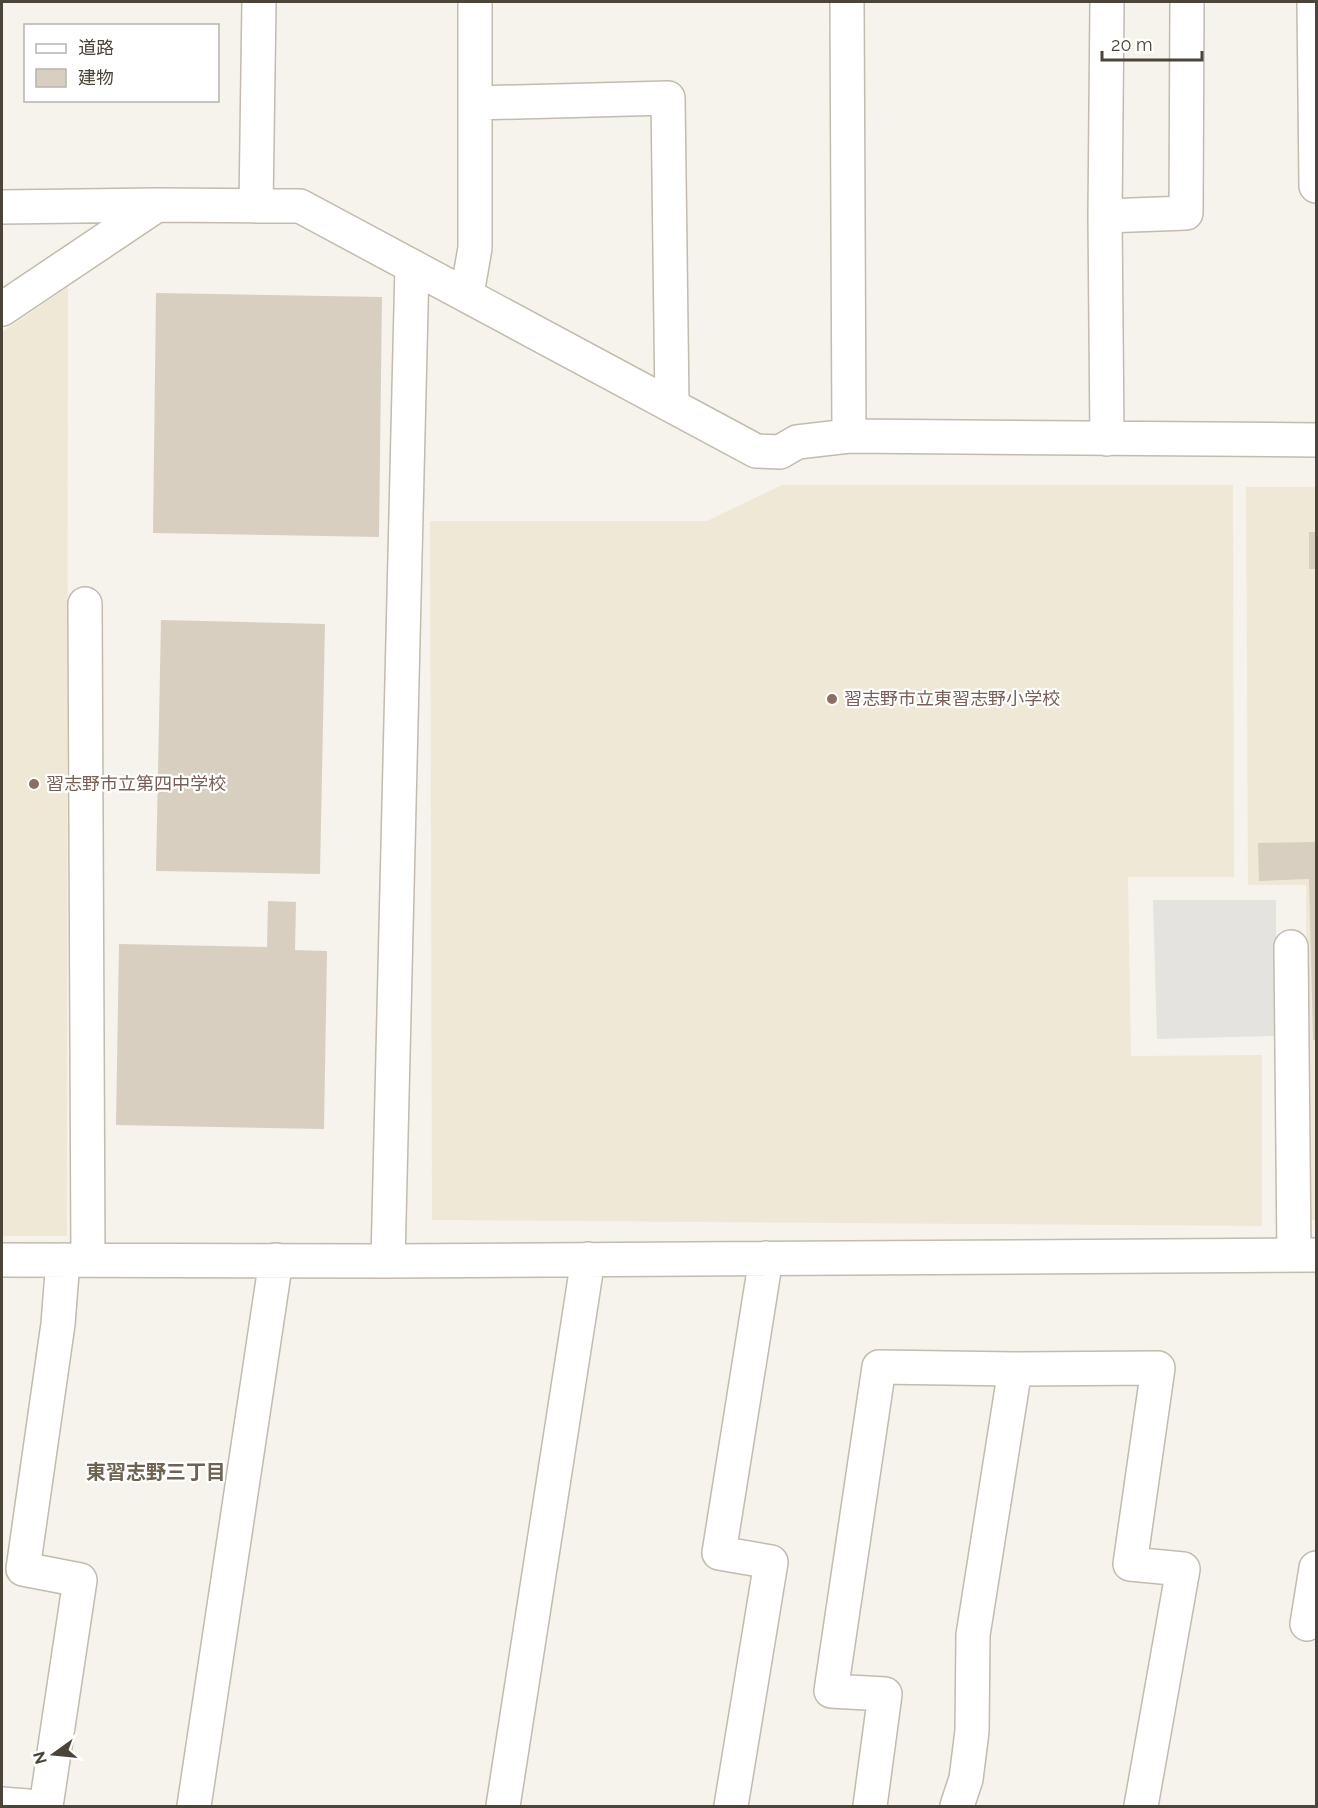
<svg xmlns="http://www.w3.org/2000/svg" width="1318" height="1808" font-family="Raleway,'Noto Sans JP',sans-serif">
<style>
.education{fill:#efe8d6}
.parking{fill:#e5e3e0}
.building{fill:#d8cfc1}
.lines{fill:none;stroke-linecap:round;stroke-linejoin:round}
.minor-casing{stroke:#c2bbae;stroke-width:36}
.minor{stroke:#fff;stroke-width:33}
.education-dot{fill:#8d6e63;stroke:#fff;stroke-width:2}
.labels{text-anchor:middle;stroke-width:4.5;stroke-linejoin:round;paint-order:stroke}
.education-label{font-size:18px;fill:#785e54;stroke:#fff;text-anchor:start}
.neighbourhood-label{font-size:20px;font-weight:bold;fill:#6e6250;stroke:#fff}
</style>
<rect width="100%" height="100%" fill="#f6f3ec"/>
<path class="education" d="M68,287L67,1236H2V332Z
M782,485H1233L1234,877H1128L1131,1056L1262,1055V1226L432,1220L430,521H707Z
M1246,487H1316V1220H1308L1306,885H1248Z"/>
<path class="parking" d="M1153,900H1276V1036L1157,1039Z"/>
<path class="building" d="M156,293L382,297L379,537L153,533Z
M1309,532H1316V569H1309Z
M161,620L325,624L320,874L156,871Z
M1316,842V1040H1313L1309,879L1259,881L1258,843Z
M268,901L296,902L295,950L327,951L324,1129L116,1125L119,944L267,947Z"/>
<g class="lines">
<defs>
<path id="minor" d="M847,2L849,436
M1107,2L1105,216L1107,439
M1314,2L1316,186
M475,103L668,98L672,405
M256,206L259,2
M2,207L157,205
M1105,216L1186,213L1187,2
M467,294L475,248V2
M2,309L157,205L300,206L756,451L780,452L797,442L849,436L1316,440
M85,604L88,1260
M1291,947L1294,1255
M2,1260L388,1261L1316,1255
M388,1261L412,266
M1307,1624L1316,1568
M2,1804L27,1806
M46,1806L80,1580L23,1569L58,1324L63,1260
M194,1806L276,1260
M503,1806L588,1259
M731,1806L771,1562L719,1553L766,1258
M870,1806L885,1694L831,1691L879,1367L1015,1369L1158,1368L1130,1564L1183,1569L1141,1806
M957,1806L966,1779L972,1731L973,1635L1015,1369"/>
</defs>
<use href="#minor" class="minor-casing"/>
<use href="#minor" class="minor"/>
</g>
<g class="education-dot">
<circle cx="832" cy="699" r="6"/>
<circle cx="34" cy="784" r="6"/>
</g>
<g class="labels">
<g class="education-label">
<text x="844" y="705">習志野市立東習志野小学校</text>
<text x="46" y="790">習志野市立第四中学校</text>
</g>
<g class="neighbourhood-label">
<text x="156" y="1479">東習志野三丁目</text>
</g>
</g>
<rect width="1318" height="1808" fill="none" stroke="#4b4439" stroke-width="6"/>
<rect x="24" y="24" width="195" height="78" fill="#ffffff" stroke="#b7b4b0" stroke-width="1.5"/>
<rect x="36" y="44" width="30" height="9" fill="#ffffff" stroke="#b7b4b0" stroke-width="1.5"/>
<text x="78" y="54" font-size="18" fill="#4b4439">道路</text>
<rect x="36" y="69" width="30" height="18" fill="#d8cfc1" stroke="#b7b4b0" stroke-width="1.5"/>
<text x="78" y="84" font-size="18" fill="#4b4439">建物</text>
<g transform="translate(54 1754) rotate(255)" stroke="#ffffff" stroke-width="4.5" paint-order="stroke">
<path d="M0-4.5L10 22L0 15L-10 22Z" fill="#4b4439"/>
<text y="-9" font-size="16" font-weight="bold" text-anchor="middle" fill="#4b4439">N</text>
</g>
<path d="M1102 51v9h100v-9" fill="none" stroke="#4b4439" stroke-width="3"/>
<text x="1111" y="51" font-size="18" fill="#4b4439" stroke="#ffffff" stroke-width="4.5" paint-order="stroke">20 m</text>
</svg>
